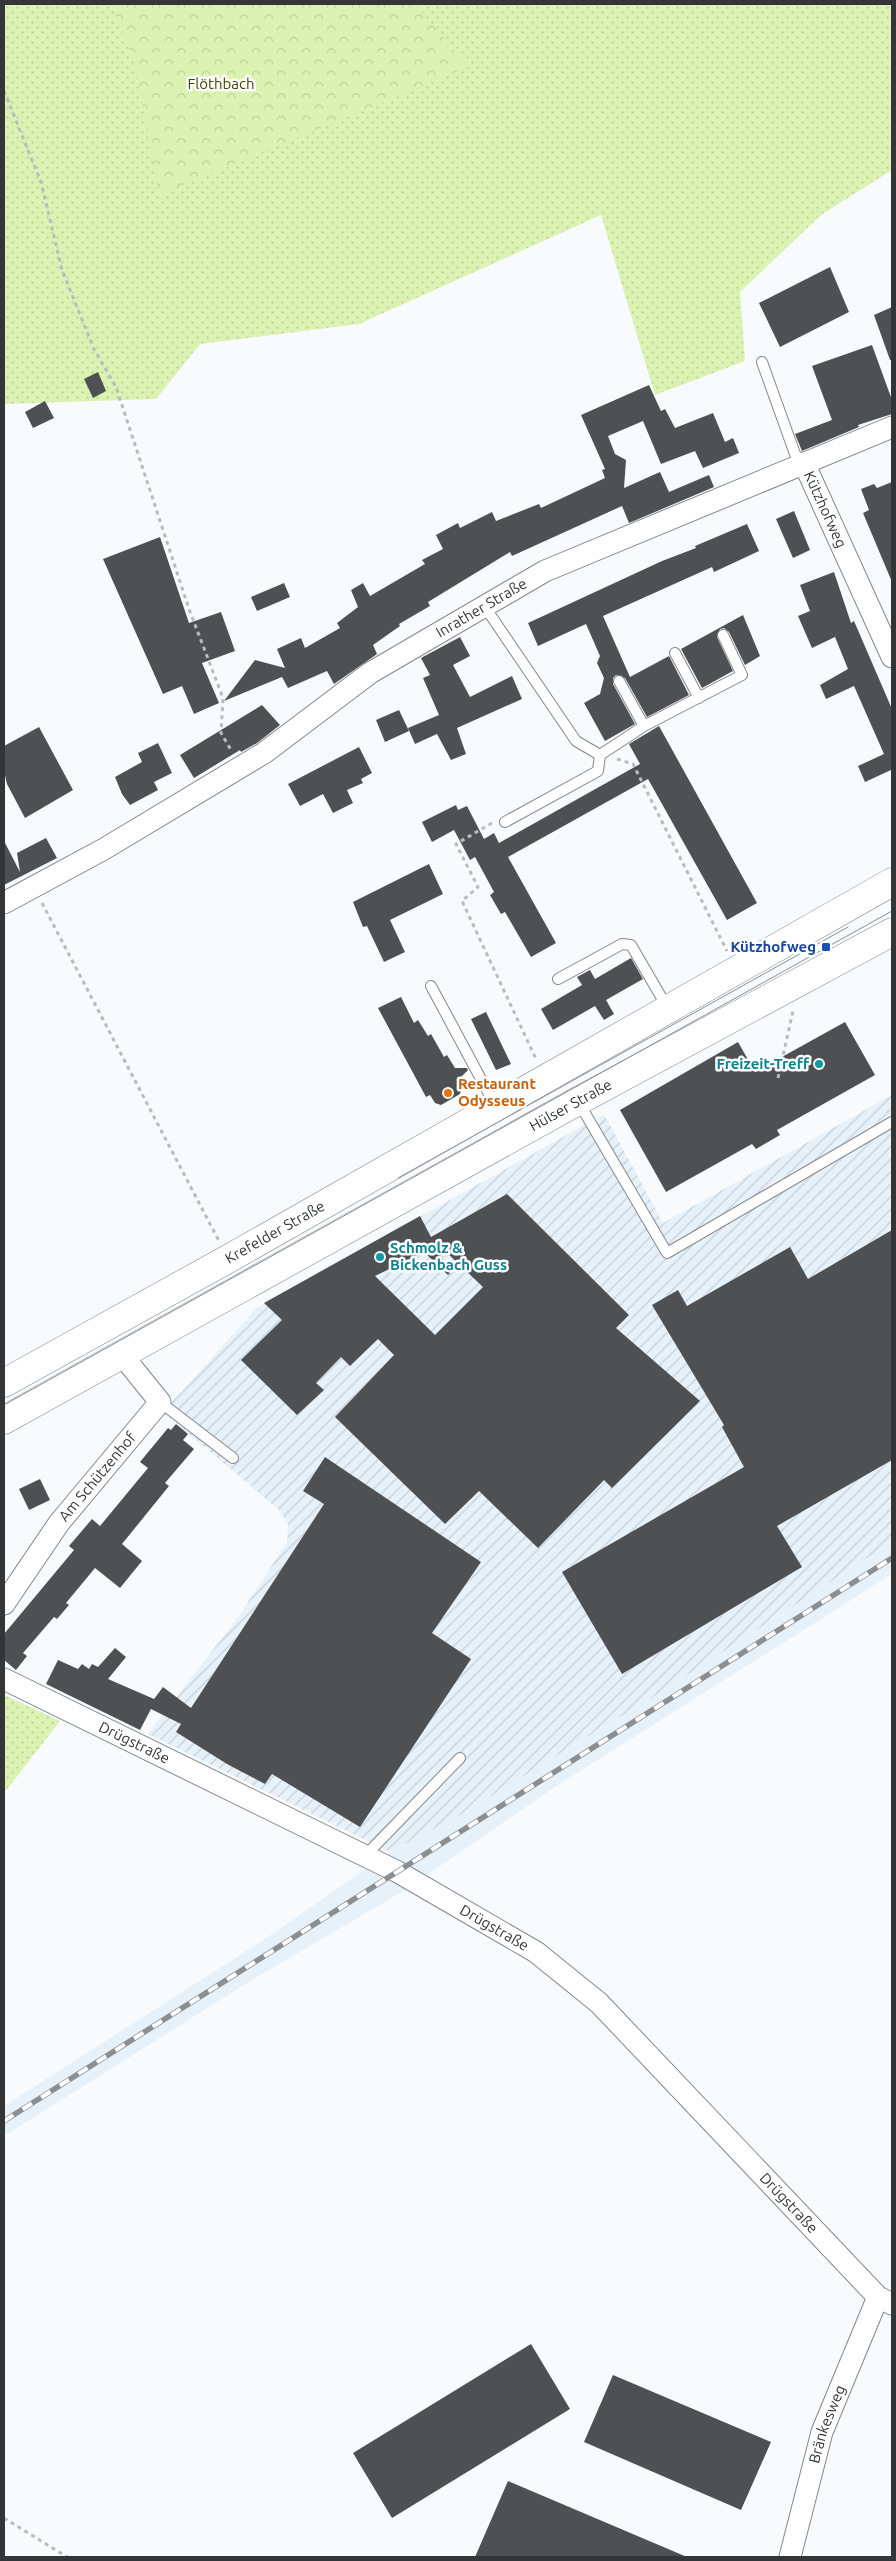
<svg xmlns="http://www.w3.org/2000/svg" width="896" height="2561" font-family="Ubuntu,sans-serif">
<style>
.industrial{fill:url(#industrial-furrows)}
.built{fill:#e7f1fa}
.grass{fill:url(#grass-dots)}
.park{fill:url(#park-crowns)}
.building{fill:#4e5153;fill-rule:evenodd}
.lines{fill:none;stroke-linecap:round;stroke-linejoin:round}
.lane-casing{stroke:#84878a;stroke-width:12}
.street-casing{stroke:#84878a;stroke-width:23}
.secondary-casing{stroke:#84878a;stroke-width:29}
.path{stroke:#b9bcbf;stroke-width:3;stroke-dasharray:4 4;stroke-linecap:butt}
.lane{stroke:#fff;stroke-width:10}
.street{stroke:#fff;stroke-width:21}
.secondary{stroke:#fff;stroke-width:28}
.tram{stroke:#8c8f91;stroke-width:1}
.rail-casing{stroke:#8c8f91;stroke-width:5.5}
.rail{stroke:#fff;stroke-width:4;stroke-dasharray:11;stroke-linecap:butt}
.transit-dot{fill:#1a4fb4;stroke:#fff;stroke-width:2}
.culture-dot{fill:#0f9aa8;stroke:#fff;stroke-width:2}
.food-dot{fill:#e8710a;stroke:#fff;stroke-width:2}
.labels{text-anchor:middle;stroke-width:5;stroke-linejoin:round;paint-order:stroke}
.park-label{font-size:15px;fill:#384902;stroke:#fff}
.street-label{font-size:15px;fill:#333536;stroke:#fff}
.transit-label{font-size:15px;font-weight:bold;fill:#164399;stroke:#fff;text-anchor:end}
.culture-label{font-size:15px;font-weight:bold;fill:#0d838f;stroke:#fff;text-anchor:end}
.food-label{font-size:15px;font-weight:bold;fill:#c56008;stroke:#fff;text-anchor:start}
</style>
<defs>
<pattern id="industrial-furrows" width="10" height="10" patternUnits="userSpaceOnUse" patternTransform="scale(1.25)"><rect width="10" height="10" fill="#e7f1fa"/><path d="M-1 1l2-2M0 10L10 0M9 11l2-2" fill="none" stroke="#c7cfd7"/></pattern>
<pattern id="grass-dots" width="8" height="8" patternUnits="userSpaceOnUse" patternTransform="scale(1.25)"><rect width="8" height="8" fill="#dcf2b3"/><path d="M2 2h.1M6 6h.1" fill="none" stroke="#bdd09b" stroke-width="1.8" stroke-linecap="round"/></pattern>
<pattern id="park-crowns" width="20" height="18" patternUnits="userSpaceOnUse" patternTransform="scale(1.25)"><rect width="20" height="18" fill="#dcf2b3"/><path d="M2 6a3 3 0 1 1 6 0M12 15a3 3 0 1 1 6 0" fill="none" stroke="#bdd09b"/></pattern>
</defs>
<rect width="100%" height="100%" fill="#f7fbfe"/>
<path class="industrial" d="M892,1095V1542L663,1691L457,1817L390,1852L148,1734L239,1616L287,1542L288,1524L279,1510L163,1412L257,1308L604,1114L663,1223Z"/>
<path class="built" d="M892,1542V1574L558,1785L405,1890L252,1980L4,2136V2106L265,1939L390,1852L457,1817L663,1691Z"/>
<path class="grass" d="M4,4H892V170L821,215L740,292L745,361L655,395L601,215L359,324L200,344L156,399L4,404Z
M4,1695L60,1721L4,1793Z"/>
<path class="park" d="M111,4H415L468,67L159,195L135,65Z"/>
<path class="building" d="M830,267L849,312L780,347L759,303Z
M892,307V360H890L874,315Z
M872,345L892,400V414L858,425L859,427L802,451L795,434L832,420L812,366Z
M98,372L106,391L93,398L84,379Z
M649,385L661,411L665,409L675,428L713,413L725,442L733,438L739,453L703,468L695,451L661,464L643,421L608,436L615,454L626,460L624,488L660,472L669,492L709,475L714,487L629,523L622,506L512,556L510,552L428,602L430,606L399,624L400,626L373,645L377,654L334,684L327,671L288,688L282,677L224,701L255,660L285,668L277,649L301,638L305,648L340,628L337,623L358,607L351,590L363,583L370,596L425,564L422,560L443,549L436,535L458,523L460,528L492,512L496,521L539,504L541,508L605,478L602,470L605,469L581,415Z
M45,401L54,418L33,428L25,412Z
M892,482V582L863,513L869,510L861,489L874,484L877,488Z
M794,511L810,550L793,558L776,519Z
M747,524L759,551L714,572L712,567L603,616L630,677L669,656L689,695L647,717L625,678L616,675L613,678V684L635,724L605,741L584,703L600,694L604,678L597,663L600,656L586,624L538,646L528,623L662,561L696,548L695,546Z
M160,537L189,623L221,612L235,651L202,663L219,703L194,714L182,686L163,694L103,559Z
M834,572L851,623L854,621L892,709V773L891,770L865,782L858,766L884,754L854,686L826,699L820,685L848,669L835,637L812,648L798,616L810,611L800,585Z
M284,583L290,597L257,611L251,597Z
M743,615L760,656L745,665L729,632L724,628L720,629L717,637L733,671L702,688L681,649Z
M460,637L470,656L453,665L470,697L512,676L522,699L457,728L466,754L451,760L437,734L415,744L408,728L439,715L423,678L430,675L421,658Z
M262,705L280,725L257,743L241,752L240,750L194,778L180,755Z
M399,710L409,731L385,742L376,720Z
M659,726L757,903L727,920L648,779L508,857L556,943L531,957L505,912L501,914L490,895L494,892L475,857L470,860L454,830L432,842L422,822L456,805L458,810L467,806L484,839L494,833L499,843L640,764L629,744Z
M39,727L73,790L25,818L7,784L4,771V746Z
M158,743L172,773L154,782L158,790L130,805L122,794L115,777L142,762L138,753Z
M359,747L372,773L361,779L363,783L347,790L353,803L333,813L323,794L300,806L288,784Z
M46,838L57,858L4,885V841L20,872L17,853Z
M429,864L443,894L390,920L405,952L384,962L367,926L363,927L353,902Z
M631,958L643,979L606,1000L614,1014L604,1020L595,1006L553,1030L541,1009L582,985L577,977L590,970L595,979Z
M401,997L414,1023L418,1020L428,1036L431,1034L444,1057L447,1055L455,1068H467L468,1070L458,1080L462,1087L460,1094L441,1105L435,1103L430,1095L426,1097L378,1008Z
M486,1012L511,1064L496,1070L471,1019Z
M845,1022L875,1075L777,1130L780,1135L756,1149L752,1144L666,1192L620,1110L738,1042L755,1072Z
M507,1194L629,1315L616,1328L700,1401L612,1488L604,1480L538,1548L479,1491L445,1524L335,1417L394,1355L378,1339L350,1366L341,1357L316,1383L324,1390L297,1415L241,1360L282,1320L264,1303L420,1216L431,1237ZM445,1251L483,1287L435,1335L375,1276L424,1252L448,1275L450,1273L441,1256Z
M892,1230V1460L777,1526L802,1567L622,1674L562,1572L744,1467L722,1427L724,1425L652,1305L678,1290L687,1306L790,1247L808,1279Z
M176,1424L188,1434L183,1440L194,1449L165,1483L169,1486L122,1544L142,1561L120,1588L95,1568L66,1603L69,1605L57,1619L54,1617L23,1653L27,1656L16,1670L4,1660V1634L74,1550L69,1546L92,1519L100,1526L148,1468L140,1462L168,1428L171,1430Z
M325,1457L481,1562L432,1633L471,1659L360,1827L272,1774L265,1784L227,1764L176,1732L181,1724L151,1709L140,1730L46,1684L58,1660L78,1669L82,1664L89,1669L92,1664L98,1667L115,1648L126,1657L108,1679L154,1699L163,1687L191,1708L324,1504L303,1491Z
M40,1479L50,1500L29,1510L19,1489Z
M531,2344L570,2409L392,2518L353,2453Z
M613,2375L771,2442L741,2510L584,2442Z
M508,2481L687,2557H475Z"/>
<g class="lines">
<defs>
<path id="lane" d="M762,362L795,454L804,463
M485,607L576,741L600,755L598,771L505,822
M675,653L699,698
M619,681L644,726
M600,755L644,726L742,675L723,635
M558,979L622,944L631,945L667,1007
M431,986L496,1107
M579,1103L667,1253L892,1122
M160,1402L233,1458
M365,1856L460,1758"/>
<g id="street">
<path id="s1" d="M804,463L892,657"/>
<path id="s2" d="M4,903L104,849L264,753L370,673L545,571L892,427"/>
<path id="s3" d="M4,1604L59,1523L160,1402L122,1355"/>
<path id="s4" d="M4,1679L398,1872L536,1952L599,2003L878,2297L892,2304"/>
<path id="s5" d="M790,2557L822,2432L878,2297"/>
</g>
<g id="secondary">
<path id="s6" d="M4,1383L228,1259L892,882"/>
<path id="s7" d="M4,1420L578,1101L892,932"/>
</g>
</defs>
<use href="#lane" class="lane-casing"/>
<use href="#street" class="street-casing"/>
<use href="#secondary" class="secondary-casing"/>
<path class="path" d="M4,91L41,182L62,270L94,349L116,387L189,609L223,698L221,733L231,750
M617,759L633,764L727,951
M492,823L456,844L478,887L462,901L536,1059
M42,903L219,1241
M778,1078L793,1011
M4,2518L67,2557"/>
<use href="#lane" class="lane"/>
<use href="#street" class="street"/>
<use href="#secondary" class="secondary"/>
<path class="tram" d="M398,1178L848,927
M4,1405L892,911"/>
<defs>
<path id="rail" d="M4,2121L892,1558"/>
</defs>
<use href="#rail" class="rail-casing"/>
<use href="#rail" class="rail"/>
</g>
<rect class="transit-dot" x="821" y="942" width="10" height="10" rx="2.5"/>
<g class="culture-dot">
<circle cx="819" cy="1064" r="5"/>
<circle cx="380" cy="1257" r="5"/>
</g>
<circle class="food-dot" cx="448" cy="1093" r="5"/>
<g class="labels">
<g class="park-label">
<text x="221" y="89">Flöthbach</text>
</g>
<g class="street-label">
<text dy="5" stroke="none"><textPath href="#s1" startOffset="51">Kützhofweg</textPath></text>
<text dy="5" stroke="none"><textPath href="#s2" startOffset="562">Inrather Straße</textPath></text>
<text dy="5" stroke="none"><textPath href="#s7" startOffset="648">Hülser Straße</textPath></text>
<text dy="5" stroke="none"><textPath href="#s6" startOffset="310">Krefelder Straße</textPath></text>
<text dy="5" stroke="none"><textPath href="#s3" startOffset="158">Am Schützenhof</textPath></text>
<text dy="5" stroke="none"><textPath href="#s4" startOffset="145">Drügstraße</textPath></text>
<text dy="5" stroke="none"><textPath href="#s4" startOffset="550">Drügstraße</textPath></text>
<text dy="5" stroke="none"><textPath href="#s4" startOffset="955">Drügstraße</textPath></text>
<text dy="5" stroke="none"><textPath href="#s5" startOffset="138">Bränkesweg</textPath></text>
</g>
<g class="transit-label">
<text x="816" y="952">Kützhofweg</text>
</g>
<g class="culture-label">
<text x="809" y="1069">Freizeit-Treff</text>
<text x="390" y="1253" text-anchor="start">Schmolz &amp;<tspan x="390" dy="17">Bickenbach Guss</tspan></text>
</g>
<g class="food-label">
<text x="458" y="1089">Restaurant<tspan x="458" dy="17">Odysseus</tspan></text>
</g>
</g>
<rect width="896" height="2561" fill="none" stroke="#333536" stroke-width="10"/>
</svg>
